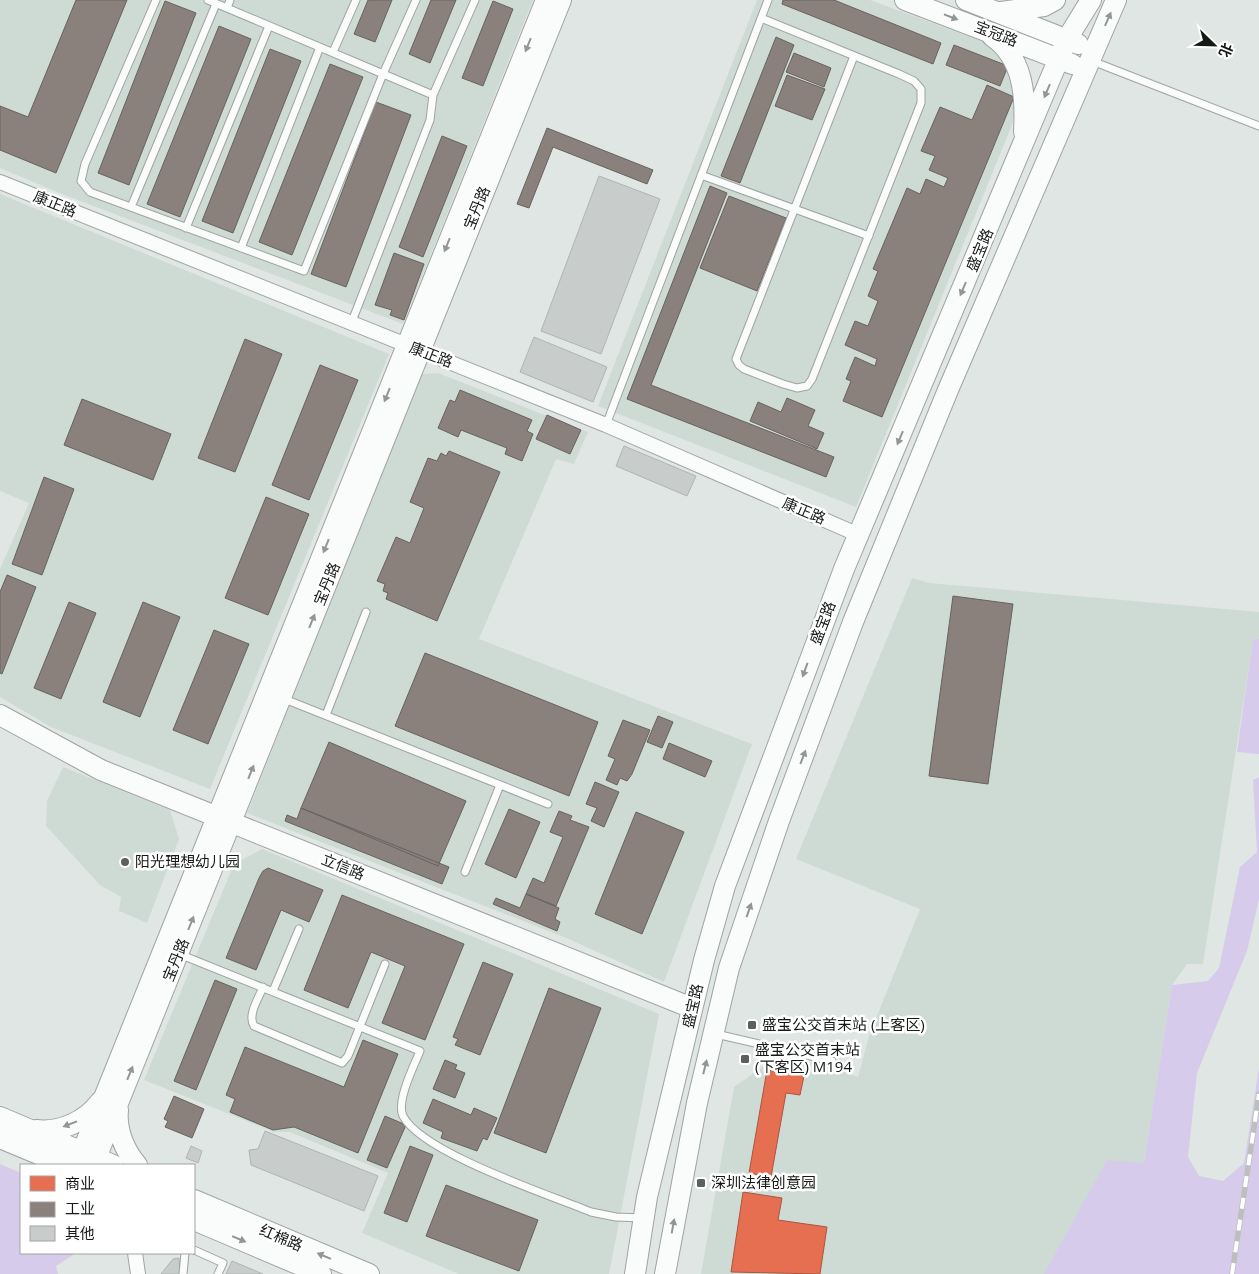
<svg xmlns="http://www.w3.org/2000/svg" width="1259" height="1274" font-family="'Open Sans','Noto Sans SC',sans-serif">
<style>
.built{fill:#cedbd4}
.green{fill:#d7cbec}
.shops{fill:#e76f51;stroke:#a85640}
.industry{fill:#8a817c;stroke:#67625e}
.building{fill:#c8ccca;stroke:#b0b4b2}
.lines{fill:none;stroke-linecap:round;stroke-linejoin:round}
.lane-casing{stroke:#9fa3a1;stroke-width:9}
.street-casing{stroke:#9fa3a1;stroke-width:16}
.secondary-casing{stroke:#9fa3a1;stroke-width:22}
.lane{stroke:#fafbfb;stroke-width:7}
.street{stroke:#fafbfb;stroke-width:14}
.secondary{stroke:#fafbfb;stroke-width:20}
.rail-casing{stroke:#bdbfbe;stroke-width:5.5}
.rail{stroke:#fff;stroke-width:4;stroke-dasharray:11;stroke-linecap:butt}
.oneway{fill:#939694}
.poi-dot{fill:#5d615e;stroke:#fff;stroke-width:2}
.labels{text-anchor:middle;stroke-width:5;stroke-linejoin:round;paint-order:stroke}
.street-label{font-size:15px;fill:#161a17;stroke:#fff}
.poi-label{font-size:15px;fill:#161a17;stroke:#fff;text-anchor:start}
</style>
<rect width="100%" height="100%" fill="#e0e6e3"/>
<path class="built" d="M0,0H533L403,324L62,194L0,168Z
M757,0H870L987,43L1006,60L1017,104L1012,125L856,507L598,406Z
M0,194L389,354L210,789L51,727L0,697V569L29,503L0,491Z
M438,373L588,432L574,464L556,459L479,639L752,744L664,982L564,937L247,813L421,374Z
M912,578L929,583L1259,612V639L1253,640L1203,964H1187L1172,985L1144,1164L1045,1274H701L734,1087L774,1059L819,1063L858,1077L869,1036L920,909L796,859Z
M63,767L170,810L179,839L147,923L119,911L121,897L100,885L46,826L47,801Z
M262,849L659,1014L609,1274H459L362,1233L388,1173L290,1132H274L144,1080L234,864Z"/>
<path class="green" d="M1253,639H1259V754L1237,752Z
M1259,777V899L1247,951L1197,1073L1188,1157L1199,1176L1223,1181L1244,1163L1259,1068V1274H1044L1107,1160L1144,1163L1172,985L1208,981L1219,968L1240,867L1257,852L1253,780Z
M0,1164L21,1173V1253H76L56,1266L58,1274H0Z"/>
<path class="shops" d="M767,1070L804,1076L800,1095L786,1093L771,1177L749,1173Z
M743,1192L782,1198L778,1220L827,1227L820,1274L731,1272Z"/>
<path class="industry" d="M76,0H127L56,173L0,150V106L28,117Z
M368,0H392L375,42L354,34Z
M431,0H456L430,63L409,54Z
M783,0H834L941,43L933,64L782,4Z
M165,1L196,13L129,185L98,173Z
M493,1L513,9L483,86L462,78Z
M219,26L251,39L180,217L147,204Z
M776,37L794,45L740,183L721,176Z
M954,45L1008,66L1000,86L946,65Z
M270,49L301,61L233,233L202,221Z
M794,53L831,68L824,87L786,72Z
M330,64L363,77L292,255L259,242Z
M787,75L825,89L812,120L775,106Z
M987,85L1014,97L882,417L843,401L851,381L846,379L855,357L875,366L877,359L845,345L855,321L868,326L878,301L868,296L878,271L873,269L907,188L920,194L926,179L944,187L948,178L929,170L935,156L921,151L940,107L972,120Z
M376,102L411,115L346,287L311,274Z
M547,128L653,170L647,184L553,147L529,208L517,204Z
M442,136L467,146L423,257L399,247Z
M710,186L727,193L651,385L834,457L826,477L627,399Z
M729,196L786,218L757,291L700,268Z
M394,253L424,264L404,320L390,315L392,310L375,305Z
M245,339L282,354L235,472L198,458Z
M320,365L358,380L309,500L272,485Z
M460,390L532,420L527,431L533,434L522,461L505,454L507,448L461,430L458,437L438,428L450,400L455,402Z
M787,398L815,410L808,426L824,433L817,449L750,421L758,402L781,412Z
M82,399L171,434L153,480L64,445Z
M547,415L581,430L570,454L536,439Z
M449,451L500,472L437,621L386,599L388,593L383,591L385,584L377,581L396,537L410,543L424,508L410,502L428,458L437,461L441,453L446,456Z
M44,477L74,489L42,575L12,564Z
M266,497L309,514L268,615L225,598Z
M7,575L36,587L2,674L0,673V592Z
M953,596L1013,604L988,784L929,776Z
M69,602L96,613L61,699L34,688Z
M143,602L180,617L140,717L103,702Z
M214,630L249,644L208,744L173,730Z
M425,653L598,722L569,796L395,726Z
M658,716L673,722L662,748L647,742Z
M623,720L650,730L632,774L627,781L620,778L617,785L606,780L615,759L608,756Z
M329,742L466,801L438,866L301,808Z
M669,743L712,761L705,777L663,759Z
M595,782L619,792L604,827L591,821L597,808L586,804Z
M301,808L449,867L442,884L285,821L287,815L297,819Z
M509,809L540,822L516,878L485,864Z
M559,811L572,816L570,820L589,827L556,906L526,894L533,878L544,883L563,837L550,832Z
M636,812L684,832L642,934L595,914Z
M268,868L323,890L309,922L281,910L256,970L226,958L259,878L263,871Z
M526,894L559,908L555,919L560,922L557,931L493,904L496,898L520,908Z
M342,895L464,944L425,1040L382,1023L405,966L371,952L348,1008L304,990Z
M483,962L513,974L480,1055L455,1045L458,1039L453,1037Z
M215,980L237,989L196,1090L174,1081Z
M549,988L601,1008L546,1153L494,1133Z
M363,1040L398,1054L358,1153L294,1127L273,1130L230,1112L235,1099L226,1095L245,1047L344,1087Z
M445,1060L457,1065L455,1069L465,1073L455,1098L433,1089Z
M174,1096L204,1109L192,1138L165,1127L168,1121L164,1119Z
M433,1099L471,1115L474,1108L497,1118L487,1140L483,1138L477,1151L441,1138L443,1132L423,1123Z
M385,1116L406,1125L387,1168L367,1160Z
M410,1146L433,1155L407,1222L384,1213Z
M446,1185L538,1220L519,1271L426,1236Z"/>
<path class="building" d="M599,176L660,199L601,354L541,331Z
M534,337L607,367L593,402L520,372Z
M624,446L696,476L687,496L616,466Z
M265,1131L378,1176L364,1211L251,1165L249,1150L258,1149Z
M191,1146L202,1151L198,1163L186,1158Z
M179,1258L180,1274H161L173,1259Z
M232,1261L263,1274H226Z"/>
<g class="lines">
<defs>
<path id="lane" d="M156,0L85,164L81,181L90,192L304,271L383,74L416,0
M208,0L433,95L475,0
M227,8L230,0
M761,18L899,74L914,81L921,89V103L812,379L807,386L797,388L783,384L744,369L739,365L736,359L854,56
M333,52L356,0
M1092,61L1259,126
M701,175L869,236
M131,207L216,4
M186,228L269,26
M241,248L320,47
M351,324L430,120L433,95
M606,425L768,0
M282,698L548,804
M326,715L366,612
M465,872L500,785
M179,954L420,1051C414,1066 396,1101 403,1116C422,1153 550,1195 591,1212L616,1217L643,1218
M263,987C259,998 247,1015 254,1026L342,1063L348,1056L385,964
M273,991L299,929
M716,1034L832,1061
M194,1250L223,1263L218,1274
M183,1274L185,1253"/>
<path id="street" d="M0,182L606,425L859,535
M135,1253L138,1274"/>
<path id="secondary" d="M905,0L1072,64
M966,0L1078,44
M1001,12L1044,6L1055,0
M992,36C1024,58 1026,97 1024,132
M0,715L101,770L692,1008
M118,1110C116,1129 124,1150 137,1165
M0,1117L113,1165
M36,1130C60,1133 86,1121 100,1102
M0,1138L65,1165
M82,1165V1152L89,1135L546,0
M89,1165L96,1158L561,0
M194,1200L369,1274
M194,1220L321,1274
M635,1274L647,1197L704,960L725,886L844,569L1067,39L1091,0
M665,1274L697,1103L729,968L779,821L853,622L948,390L1116,0"/>
</defs>
<use href="#lane" class="lane-casing"/>
<use href="#street" class="street-casing"/>
<use href="#secondary" class="secondary-casing"/>
<use href="#lane" class="lane"/>
<use href="#street" class="street"/>
<use href="#secondary" class="secondary"/>
<defs>
<path id="rail" d="M1232,1274L1259,1094"/>
</defs>
<use href="#rail" class="rail-casing"/>
<use href="#rail" class="rail"/>
</g>
<defs><path id="oneway-solid" d="M-6-.8H1V-3.2L6.5 0L1 3.2V.8H-6Z" transform="scale(1.25)"/></defs>
<g class="oneway">
<use href="#oneway-solid" transform="translate(951 17) rotate(21)"/>
<use href="#oneway-solid" transform="translate(1108 19) rotate(-66)"/>
<use href="#oneway-solid" transform="translate(528 45) rotate(112)"/>
<use href="#oneway-solid" transform="translate(1047 91) rotate(113)"/>
<use href="#oneway-solid" transform="translate(447 245) rotate(112)"/>
<use href="#oneway-solid" transform="translate(963 289) rotate(113)"/>
<use href="#oneway-solid" transform="translate(387 395) rotate(112)"/>
<use href="#oneway-solid" transform="translate(900 438) rotate(113)"/>
<use href="#oneway-solid" transform="translate(326 546) rotate(112)"/>
<use href="#oneway-solid" transform="translate(312 621) rotate(-68)"/>
<use href="#oneway-solid" transform="translate(805 670) rotate(110)"/>
<use href="#oneway-solid" transform="translate(803 757) rotate(-69)"/>
<use href="#oneway-solid" transform="translate(251 772) rotate(-68)"/>
<use href="#oneway-solid" transform="translate(749 910) rotate(-71)"/>
<use href="#oneway-solid" transform="translate(191 923) rotate(-68)"/>
<use href="#oneway-solid" transform="translate(705 1067) rotate(-76)"/>
<use href="#oneway-solid" transform="translate(130 1073) rotate(-68)"/>
<use href="#oneway-solid" transform="translate(70 1124) rotate(159)"/>
<use href="#oneway-solid" transform="translate(673 1226) rotate(-80)"/>
<use href="#oneway-solid" transform="translate(239 1239) rotate(23)"/>
<use href="#oneway-solid" transform="translate(324 1256) rotate(-157)"/>
</g>
<g class="poi-dot">
<circle cx="125" cy="862" r="5"/>
<rect x="747" y="1020" width="10" height="10" rx="2.5"/>
<rect x="740" y="1054" width="10" height="10" rx="2.5"/>
<rect x="696" y="1178" width="10" height="10" rx="2.5"/>
</g>
<g class="labels">
<g class="street-label">
<text transform="translate(996 34) rotate(21)" y="5">宝冠路</text>
<text transform="translate(55 204) rotate(22)" y="5">康正路</text>
<text transform="translate(477 208) rotate(-68)" y="5">宝丹路</text>
<text transform="translate(980 250) rotate(-67)" y="5">盛宝路</text>
<text transform="translate(431 355) rotate(21)" y="5">康正路</text>
<text transform="translate(804 511) rotate(23)" y="5">康正路</text>
<text transform="translate(327 584) rotate(-68)" y="5">宝丹路</text>
<text transform="translate(823 623) rotate(-69)" y="5">盛宝路</text>
<text transform="translate(343 867) rotate(22)" y="5">立信路</text>
<text transform="translate(176 960) rotate(-68)" y="5">宝丹路</text>
<text transform="translate(693 1006) rotate(-77)" y="5">盛宝路</text>
<text transform="translate(281 1238) rotate(23)" y="5">红棉路</text>
</g>
<g class="poi-label">
<text x="135" y="867">阳光理想幼儿园</text>
<text x="762" y="1030">盛宝公交首末站 (上客区)</text>
<text x="755" y="1055">盛宝公交首末站<tspan x="755" dy="17">(下客区) M194</tspan></text>
<text x="711" y="1188">深圳法律创意园</text>
</g>
</g>
<rect x="20" y="1164" width="175" height="90" fill="#ffffff" stroke="#a2a3a2"/>
<rect x="30" y="1176" width="25" height="15" fill="#e76f51" stroke="#a2a3a2"/>
<text x="65" y="1189" font-size="15" fill="#161a17">商业</text>
<rect x="30" y="1202" width="25" height="15" fill="#8a817c" stroke="#a2a3a2"/>
<text x="65" y="1214" font-size="15" fill="#161a17">工业</text>
<rect x="30" y="1226" width="25" height="15" fill="#c8ccca" stroke="#a2a3a2"/>
<text x="65" y="1239" font-size="15" fill="#161a17">其他</text>
<g transform="translate(1214 45) rotate(113)" stroke="#ffffff" stroke-width="4" paint-order="stroke">
<path d="M0-4L9 19L0 12L-9 19Z" fill="#161a17"/>
<text y="-8" font-size="14" font-weight="bold" text-anchor="middle" fill="#161a17">北</text>
</g>
</svg>
